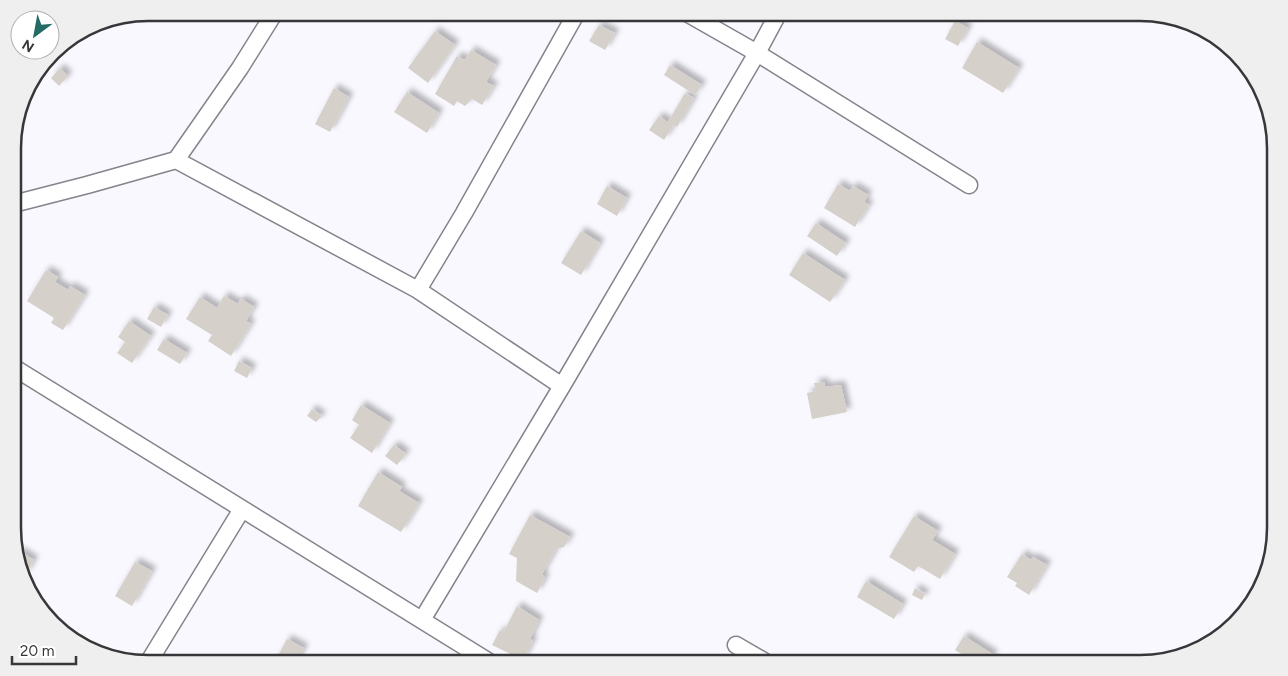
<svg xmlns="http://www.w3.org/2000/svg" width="1288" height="676" font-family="Figtree,sans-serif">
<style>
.building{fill:#d6d0ca;filter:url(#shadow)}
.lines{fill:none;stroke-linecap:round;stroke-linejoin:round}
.minor-casing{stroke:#84858c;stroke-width:19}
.minor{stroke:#fff;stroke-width:16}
.rim{fill:none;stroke:#37373a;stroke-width:2.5}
</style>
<defs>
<filter id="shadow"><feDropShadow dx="4.5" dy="-4.5" stdDeviation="2.5" flood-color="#0004"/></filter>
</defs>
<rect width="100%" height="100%" fill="#f8f8fe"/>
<path class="building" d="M955,21L968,28L958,46L945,39Z
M599,25L615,33L605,50L589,41Z
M435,31L455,45L428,83L408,68Z
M977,42L1019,68L1003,93L962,68Z
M471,50L496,65L486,82L494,86L482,105L472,99L465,106L457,101L454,106L435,94L457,56L465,60Z
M670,65L702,85L695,95L664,75Z
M60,68L68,76L59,86L51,78Z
M334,88L349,97L330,132L315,124Z
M407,92L439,113L427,133L394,112Z
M685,93L694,98L677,127L668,122Z
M659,116L673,126L664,140L649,130Z
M838,184L850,191L853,186L868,195L864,202L869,205L855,227L824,208Z
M607,186L627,198L617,216L597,204Z
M816,223L846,243L837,256L807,236Z
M581,231L600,243L581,275L561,263Z
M803,253L845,280L830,302L789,275Z
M46,270L58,277L55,282L68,290L70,286L85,295L63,330L51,323L54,318L27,301Z
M224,296L238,304L241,299L254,307L246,321L251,324L231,356L208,341L212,335L186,319L200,297L217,308Z
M154,307L168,315L161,327L147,319Z
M129,321L151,336L132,363L117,353L125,342L118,337Z
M164,339L187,353L180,364L157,350Z
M239,361L252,368L247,378L234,371Z
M824,382L825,387L841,385L847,412L812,419L807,393L816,391L814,383Z
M361,405L390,423L372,453L350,438L359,425L352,420Z
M312,409L322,416L316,422L307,416Z
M394,445L406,454L397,465L385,456Z
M378,472L402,487L399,491L419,503L401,532L358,506Z
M530,515L570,537L564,547L556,549L542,574L545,578L537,593L516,581L517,558L509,554Z
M914,516L938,531L932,540L955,554L940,579L918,566L914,572L889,557Z
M19,551L34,560L26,574L24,573L17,555Z
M1022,554L1031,560L1033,557L1047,565L1029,595L1015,586L1017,583L1007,577Z
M135,562L152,571L132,606L115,596Z
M866,581L903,604L894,619L857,597Z
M915,588L925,594L922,600L912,595Z
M517,606L539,620L530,639L533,641L523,660L492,645L500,630L503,633Z
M964,636L994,655L988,663H976L955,650Z
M287,639L304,648L296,663H274Z"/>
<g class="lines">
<defs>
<path id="minor" d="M685,12L757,53L779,12
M176,160L418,290L562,386
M13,204L87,185L176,160L240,68L275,12
M418,290L464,213L577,12
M13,367L491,663
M422,620L562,386L757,53L969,185
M736,645L767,663
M148,663L242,509"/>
</defs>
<use href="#minor" class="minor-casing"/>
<use href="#minor" class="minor"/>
</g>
<path d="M0 0H1288V676H0ZM148 21H1140A127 127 0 0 1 1267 148V528A127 127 0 0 1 1140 655H148A127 127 0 0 1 21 528V148A127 127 0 0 1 148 21Z" fill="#efefef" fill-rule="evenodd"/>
<path class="rim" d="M148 21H1140A127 127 0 0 1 1267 148V528A127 127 0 0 1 1140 655H148A127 127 0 0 1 21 528V148A127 127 0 0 1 148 21Z"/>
<g transform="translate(35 35) rotate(212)"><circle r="24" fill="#ffffff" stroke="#afafb0"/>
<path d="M0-4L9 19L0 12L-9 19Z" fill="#226c65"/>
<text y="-8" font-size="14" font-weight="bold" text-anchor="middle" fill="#37373a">N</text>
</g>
<path d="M12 656v8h64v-8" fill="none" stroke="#37373a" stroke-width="2.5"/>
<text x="20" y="656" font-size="15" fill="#37373a" stroke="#ffffff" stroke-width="4" paint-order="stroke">20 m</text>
</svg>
